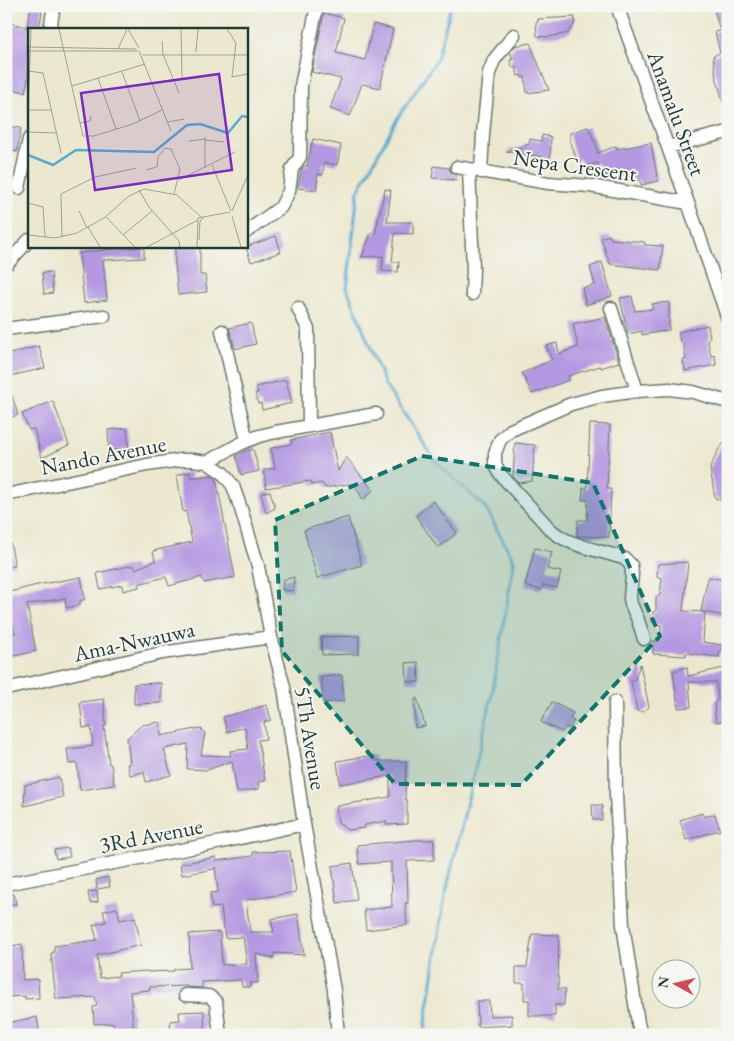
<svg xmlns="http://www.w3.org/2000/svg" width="734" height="1041" font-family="'EB Garamond',serif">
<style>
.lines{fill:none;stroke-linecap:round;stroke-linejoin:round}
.stream{stroke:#56abd2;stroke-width:3}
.building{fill:#b498e1}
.minor-casing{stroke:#67796b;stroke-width:15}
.minor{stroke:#fff;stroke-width:12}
.marked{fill:#0f766e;fill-opacity:0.2;stroke:#0f766e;stroke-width:4;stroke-dasharray:10 6;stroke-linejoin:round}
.labels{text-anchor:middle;stroke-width:4;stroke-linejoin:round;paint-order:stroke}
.street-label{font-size:22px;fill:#1f3d34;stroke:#f6f6f2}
.inset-river{fill:none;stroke:#56abd2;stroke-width:2.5}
.inset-road{fill:none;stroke:#9aa492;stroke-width:1}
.view{fill:#7b2cbf;fill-opacity:0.15;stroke:#7b2cbf;stroke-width:2.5}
.inset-edge{fill:none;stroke:#1f3d34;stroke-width:2.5}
</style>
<rect width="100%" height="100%" fill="#f6f6f2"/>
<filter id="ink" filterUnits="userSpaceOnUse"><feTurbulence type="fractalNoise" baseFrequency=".02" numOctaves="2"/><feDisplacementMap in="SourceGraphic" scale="10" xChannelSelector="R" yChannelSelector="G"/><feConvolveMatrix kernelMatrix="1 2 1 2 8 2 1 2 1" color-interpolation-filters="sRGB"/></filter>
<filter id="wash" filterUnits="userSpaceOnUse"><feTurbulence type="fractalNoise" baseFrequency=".0096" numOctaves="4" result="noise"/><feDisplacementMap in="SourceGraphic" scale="20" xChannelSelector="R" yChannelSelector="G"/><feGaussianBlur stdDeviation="1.12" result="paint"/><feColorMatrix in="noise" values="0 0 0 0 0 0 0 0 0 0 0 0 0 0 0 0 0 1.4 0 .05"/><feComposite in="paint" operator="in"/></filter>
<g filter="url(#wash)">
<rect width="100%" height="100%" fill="#ece8d0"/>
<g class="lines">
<path class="stream" d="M424,1035L444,901L491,700L514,561L485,507L436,462L385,385L347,288L358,191L397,119L437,59L451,6"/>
</g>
<g id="blocks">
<path class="building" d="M31,6H43L39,29H29V75L25,92L6,88V22L27,27Z
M713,6H728V108H725L716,77L713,56L720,53L715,32L720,31Z
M324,13L344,18L336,53L365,60L373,24L393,29L380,88L362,84L350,116L330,109L341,79L312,72Z
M575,17L574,25L568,33L549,37L537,36L536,22H538V19Z
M530,43L549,90L527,93L525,77L522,78L521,75L518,76L516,67H512L510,60L513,59L510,52L515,46Z
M6,126L21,128L17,152L6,150Z
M588,127L596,144L598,153L616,146L617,149L651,143L658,181L641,185L640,180L633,181L632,173L602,176L598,163L582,167L580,160L576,158L570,140V133Z
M542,135L551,137L550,158L506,151L525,146V144L529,145L530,139L541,141Z
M313,139L341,145L337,165L324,162L323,175L318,174L316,190L298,188L301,171L304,166H307Z
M434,166L449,168L451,173L457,175L456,180L432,178Z
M385,189L391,190L387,222H413V234L395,233L392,262H399L398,272L382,271L383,256L362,257L371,233L375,234Z
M609,235L611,239L644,242L645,245L663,246L660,270L610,264L601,238Z
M276,236L281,252L251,262L246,247Z
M175,246H200V275H205L207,292L178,295L175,264Z
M144,247V258L103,260L107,300L84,303L79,253L113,249Z
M602,262L612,296L586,305L582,288L595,285L590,267Z
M51,272L53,293L44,294L42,273Z
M632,296L635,311L653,309L652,304L669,302V330L642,335V331L628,334L620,298Z
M605,317L619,362L601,368L600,366L568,376L569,380L532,394L522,373L552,360L546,346L557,343L559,354L578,347L573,324Z
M251,323L256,344L235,349L229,328Z
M708,325L710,337L707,339L711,356L715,355L716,365L685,371L683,360H686L683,342H680L678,332Z
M39,346L45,368L6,377V355Z
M286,380L292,403L262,410L261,403L258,404L255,393H258L256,387Z
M8,383L18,415L6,419V384Z
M53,401L69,445L42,458L34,429L29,430L22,414Z
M590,424L610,425L607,489H611L609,537L577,536L578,520H587L588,500H582L583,488H587Z
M127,428L129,449L109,450L108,430Z
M330,432L338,471L346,457L373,490L363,500L354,483L325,488L322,483L312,485L311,481L266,488L264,470L275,468L271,448L292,444L291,440Z
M728,438V503L715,498L710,468L719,449Z
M515,443L535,445L532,481L519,483L513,476Z
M253,449L259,471L241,475L236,456L243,452Z
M190,472L191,478L211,475L216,478L235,577L204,583L202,577L169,586L166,577L138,584L139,587L123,591L122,585L100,589L97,573L134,565L135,569L155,561L153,551L192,542L186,511L183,512L177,475Z
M270,491L275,508L266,513L261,493Z
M433,501L457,533L438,548L416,516Z
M348,517L362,565L317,578L304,530Z
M6,541H10L15,566L6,567Z
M535,548L552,552L547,569L561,572L557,588L543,585L542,590L525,586Z
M688,562L683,611L704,612L701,611L708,577L724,580L723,583L728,584V617L705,612L703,642L728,646L720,651L719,657L686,653V656L653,654V641H660L661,625H655L651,621L653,612L656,611V597L660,595L662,578L657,576L658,564Z
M81,577L85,599L80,601V605L66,608L65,598L27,605L36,651L6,658V635L15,633L10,611L6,612V593L37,585Z
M294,577L293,591L282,590L283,580Z
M359,636V654L322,655L321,637Z
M418,662L419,682H407L406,663Z
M640,664L649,707L643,712L637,711L631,681L635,679Z
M687,667L688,676L728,667V721L716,722L714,703L718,699L716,682H689L691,707L678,708L673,671Z
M342,675L344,701L323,703L321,677Z
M161,683V703L134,704V684Z
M417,698L425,726L415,728V699Z
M104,699L106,725L104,726L109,764H111L114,785L80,790L77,763L69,764L67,749L93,746L91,727L83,728L80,702Z
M552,702L573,713L570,719L574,721L569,729L566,727L562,732L541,722Z
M267,705L271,720L264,722L266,739L258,740L265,781L258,782L259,789L237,792L232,761L207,770L187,769L188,744L164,749L171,775L146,782L144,772L130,775L127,764H130L127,738L142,725L160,722L161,736L200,728L205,733L201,755L231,756L230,751L248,749L245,727L227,732L223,717Z
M374,755L375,761H406L405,800H407V824L386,825V821L365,825L364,828L347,830L338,822L336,806L390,797V776L340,784L337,761Z
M59,777L63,797L24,806L25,785Z
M592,805H602V820H593Z
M702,813L704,817L715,814L720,830L686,840L680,820Z
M415,840H434V860L407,861L408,903H405L407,925L366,930L364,910L392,907L391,862L359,864L357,845Z
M68,848L70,857L56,859L54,850Z
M290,851L296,892L246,900L250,932H274L271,919L298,914L304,955L274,953V958L256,954L258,983H250V987H242L241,980L202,982V988L187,987V986L149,987L150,990L130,992L134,1032L115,1034L114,1023L94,1024L93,1007L97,1006L95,997L56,999L51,953H54V946L97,940L93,925L106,922L103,911L117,908L120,920L135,917L141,945L97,955L100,978L119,976L118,973L148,971V972L174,971V969L190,968L189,934L220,932L222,965L247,964L243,937L225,938L221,907L212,908L210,893L218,892L215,867L214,869L182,875L180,864L216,857V861L253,856V852Z
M352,863L357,900L337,903L332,866Z
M108,877L110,887L97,889L96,880Z
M97,891L98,902L90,903L88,892Z
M14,894L16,904L6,905V895Z
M532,934L559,935L558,989H565L564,1005H555V1016H529V1000H524V983H516V967H527Z
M22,944L23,980L38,979L39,998L25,999V996L6,997V947Z
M477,1001H489L490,1016L512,1015V1025L478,1027Z
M204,1011L205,1035H171L170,1021L180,1020L179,1012Z
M37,1017L40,1035H6V1023Z"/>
</g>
</g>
<g filter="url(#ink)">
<use href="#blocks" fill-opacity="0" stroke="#67796b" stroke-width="1"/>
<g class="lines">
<defs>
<path id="minor" d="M617,6L688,203L728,319
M50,29L54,6
M668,147L728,132
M457,167L548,183L590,186L688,203
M469,169L473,269L472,294
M481,172L483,134L489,73L494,60L514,35
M19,188L29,139
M246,232L281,207L289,191L292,169L300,157L301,86L317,6
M6,265L29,240
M298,308L308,329L309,426
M611,308L637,391
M6,329L104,316
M222,331L247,441
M207,462L240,444L259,436L276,432L376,414
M6,495L147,465L181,460H193L207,462L223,473L233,486L241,509L258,566L271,637L284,687L304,824L334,990L338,1035
M644,639L638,620L631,604L630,598L632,574L631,565L625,559C601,550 569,547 550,529L501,475L495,464V453L500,440L511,430L571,404L602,396L637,391L669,389L693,392L728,402
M6,689L162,653L271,637
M615,702L616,795L623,925L638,1023L641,1035
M6,884L222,842L304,824
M185,995L209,996L216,1002L220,1035"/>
</defs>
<use href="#minor" class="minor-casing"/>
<use href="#minor" class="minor"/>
</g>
</g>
<path class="marked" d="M422,456L593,483L660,636L521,785L395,784L282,651L275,520Z"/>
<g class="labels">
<g class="street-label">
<text transform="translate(677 113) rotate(70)" y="8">Anamalu Street</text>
<text transform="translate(575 165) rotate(8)" y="8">Nepa Crescent</text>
<text transform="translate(103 455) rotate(-11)" y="8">Nando Avenue</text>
<text transform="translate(134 641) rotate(-12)" y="8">Ama-Nwauwa</text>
<text transform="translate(311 738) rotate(81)" y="8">5Th Avenue</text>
<text transform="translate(151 835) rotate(-11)" y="8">3Rd Avenue</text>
</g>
</g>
<g transform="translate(28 28)">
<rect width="220" height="220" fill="#ece8d0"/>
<path class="inset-river" d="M0,127L25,137L48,122L126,124L159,97L172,96L200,105L214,88L220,89"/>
<path class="inset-road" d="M31,1L55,108H66L105,96L134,82M100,1L111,20M153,1L154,51M199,1L208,15L204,49L220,46M134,13L135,26L151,65M0,19L108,21M90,21L99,1M0,23H110M111,23L143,103M168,24L170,1M115,27H220M0,43L15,45L33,125M94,44L112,93M70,50L88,101M44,58L117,36M0,82H23M0,88L3,1M140,94L156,91M52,95L62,93L63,88M0,104L28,105M177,112L196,114M161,113L177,111M184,137L203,183M177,140V109M118,142L129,139L130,129L137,120L143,121L152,141L146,166M151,152L207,124M111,162L121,179L151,213L152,219M0,175L15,179L17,209M51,183L59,200M204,183L220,147M204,188L213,219M78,189L107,219M60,199L72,219M0,207L27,210L49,205L76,190L101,168L116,161L149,167L174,190M95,207L124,183M34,209L33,166L67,149L109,140M171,212L172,193L176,189M119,219L170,192M169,219L170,190L202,184"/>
<path class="view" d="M191,46L204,142L67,162L53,65Z"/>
<rect width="220" height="220" class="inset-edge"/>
</g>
<rect width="734" height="1041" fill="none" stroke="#f6f6f2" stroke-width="25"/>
<g transform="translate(676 984) rotate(278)"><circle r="24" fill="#f6f6f2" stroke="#a0aca6"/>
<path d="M0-4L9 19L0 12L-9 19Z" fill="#d1495b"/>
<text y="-8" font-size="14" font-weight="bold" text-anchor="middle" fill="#1f3d34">N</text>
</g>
</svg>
